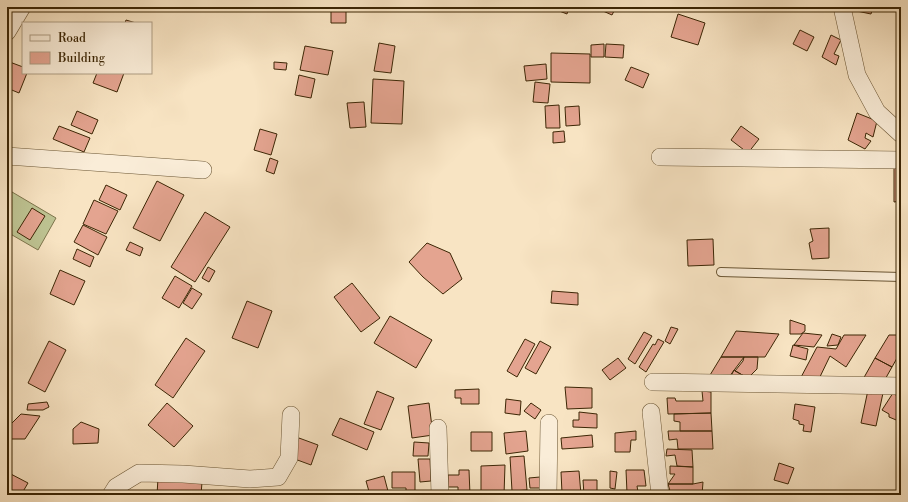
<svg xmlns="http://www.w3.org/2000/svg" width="908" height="502" font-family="'Libre Bodoni',serif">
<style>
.green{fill:#bec493;stroke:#7d754c}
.building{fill:#e4a490;stroke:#3c2605}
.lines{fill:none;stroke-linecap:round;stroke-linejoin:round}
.lane-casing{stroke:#6b5634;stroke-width:10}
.street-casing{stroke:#6b5634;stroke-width:18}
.lane{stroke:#faedd8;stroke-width:8}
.street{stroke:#faedd8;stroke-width:17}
</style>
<rect width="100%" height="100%" fill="#f8e4c3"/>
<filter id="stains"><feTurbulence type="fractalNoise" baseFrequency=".005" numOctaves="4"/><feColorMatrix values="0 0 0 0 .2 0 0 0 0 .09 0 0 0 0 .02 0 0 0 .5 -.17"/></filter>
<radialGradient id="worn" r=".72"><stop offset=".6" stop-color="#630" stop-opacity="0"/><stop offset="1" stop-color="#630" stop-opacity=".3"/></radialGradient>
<path class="green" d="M7,189L56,218L38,250L7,232Z"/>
<path class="building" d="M355,7H372V9L355,8Z
M549,7H569L567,14Z
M594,7H616L612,15Z
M852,7H873L871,14L852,10Z
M331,10H346V23H331Z
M678,14L705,23L698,45L671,37Z
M126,20L136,23H125Z
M800,30L814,37L807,51L793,44Z
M831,35L841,40L834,54L839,56L836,65L822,57Z
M379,43L395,46L391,73L374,71Z
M604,44V57H591V45Z
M606,44L624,45L623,58L605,57Z
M305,46L333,51L328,75L300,70Z
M551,53L590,54V83L551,82Z
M7,61L23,67V73H27L19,93L7,88Z
M274,62L287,63L286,70L274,69Z
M546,64L547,79L526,81L524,66Z
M631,67L649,74L643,88L625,80Z
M97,73H124L117,92L93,83Z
M299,75L315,79L311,98L295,95Z
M373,79L404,81L402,124L371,123Z
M535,82L550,84L548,103L533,102Z
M364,102L366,127L350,128L347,103Z
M559,105L560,128H546L545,106Z
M579,106L580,125L566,126L565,107Z
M77,111L98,120L92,134L71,125Z
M857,113L877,121L873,137L866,133L865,138L871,141L865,149L848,140Z
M59,126L90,138L84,152L53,139Z
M741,126L759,139L748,153L731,140Z
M260,129L277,134L271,155L254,150Z
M564,131L565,142L553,143V132Z
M7,133L11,134L9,143H7Z
M270,158L278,161L274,174L266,171Z
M894,163H901V201L894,202Z
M157,181L184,195L160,241L133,228Z
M106,185L127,195L120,210L99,200Z
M94,200L118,211L106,234L83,224Z
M32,208L45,216L30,240L17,232Z
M205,212L230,227L195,282L171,267Z
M83,225L107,237L98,255L74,242Z
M829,228V258L812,259L809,243L813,241L810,229Z
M713,239L714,265L688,266L687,240Z
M130,242L143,248L140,256L126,250Z
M427,243L450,253L462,279L443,294L423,277L409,262Z
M77,249L94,257L90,267L73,259Z
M208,267L215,271L209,282L202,278Z
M60,270L85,281L74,305L50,294Z
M175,276L192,286L179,308L162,298Z
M352,283L380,318L361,332L334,297Z
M192,288L202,294L192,309L183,303Z
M552,291L578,293V305L551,303Z
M247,301L272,311L258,348L232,338Z
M390,316L432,340L416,368L374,343Z
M790,320L805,325V331L801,334H790Z
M671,327L678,329L670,344L665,341Z
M736,331L779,334L765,357H721Z
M644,332L652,336L635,364L628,359Z
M803,333L822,335L814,347L794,345Z
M832,334L841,337L838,345L827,346Z
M844,335H866L846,367L830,356L817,383L799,381L817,347L836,349Z
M889,335H901V351L892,367L875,358Z
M186,338L205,351L173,398L155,385Z
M525,339L535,344L517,377L507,371Z
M658,339L664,342L646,372L639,367L653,344L655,345Z
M49,341L66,350L45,392L28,383Z
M540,341L551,347L536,374L525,368Z
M793,345L808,349L806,360L790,356Z
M721,357H744L726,381L707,380Z
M744,357H758L757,369L748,378L735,371L743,361Z
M618,358L626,368L610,380L602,370Z
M875,358L892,367L883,383L862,381Z
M734,370L744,376L729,380Z
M565,387L592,388V408L567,409Z
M479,389V404H461V398H455V390Z
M868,390L883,393L876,426L861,423Z
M377,391L394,398L381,430L364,424Z
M702,391L711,392V413L668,414L667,398H675L676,401H703Z
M893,393L900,398L901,396V422L889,417V414L882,410Z
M506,399L521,401L520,415L505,413Z
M47,402L49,407L43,410H27L28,404Z
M167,403L193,426L174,447L148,425Z
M429,403L433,435L412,438L408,406Z
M531,403L541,410L535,419L524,411Z
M795,404L815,407L811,432L803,431L804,425L799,424V421L793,419Z
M579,412L597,414V428L573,427V420H579Z
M711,413L712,431H680V422L674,421V414Z
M21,414L40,416L25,439H7V428Z
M340,418L374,432L367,450L332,435Z
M81,422L99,429L98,443L73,444V429Z
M526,431L528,451L506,454L504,433Z
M636,431V440H631L630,452H615V433Z
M668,431H712L713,449H678L677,439L669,440Z
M471,432H492V451H471Z
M592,435L593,447L562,449L561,438Z
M299,438L318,445L311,465L292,458Z
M414,442L429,443L428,456H413Z
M7,449H9V460H7Z
M667,449L692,450L693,467L677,466L675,455L666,456Z
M524,456L527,490L512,491L510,457Z
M418,459H430L431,481L420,482Z
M779,463L794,468L788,484L774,480Z
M505,465L504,495H481V466Z
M670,466L693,467V484H668L675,474H670Z
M459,470H469L470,495H458V487H448V475H459Z
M626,470H644L646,486H637L638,492L627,493Z
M579,471L581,495H568V493H562L561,472Z
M610,471L617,472L615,489L610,488Z
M7,472L28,483L21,495H11L7,493Z
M392,472H415V495H406V488H392Z
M384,476L389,495H370L366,481Z
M540,477V488H530L529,478Z
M158,478L202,482L201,495H157Z
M583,480H597V495H584Z
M703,482L702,495H677V491H670L668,484H693Z
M417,491H433V495H417Z"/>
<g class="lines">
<defs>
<path id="lane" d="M721,272L901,277"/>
<path id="street" d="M842,7L857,75L877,112L901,134
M7,32L22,7
M7,156L203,170
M660,157L901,160
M653,382L901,386
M651,412L660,495
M438,428L440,495
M111,495L116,487L139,473L183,474L250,479L278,477L289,458L291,415
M548,495L549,423"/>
</defs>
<use href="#lane" class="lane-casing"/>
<use href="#street" class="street-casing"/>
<use href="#lane" class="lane"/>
<use href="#street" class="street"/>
</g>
<rect width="908" height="502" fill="none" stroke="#f8e4c3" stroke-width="24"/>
<rect x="8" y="8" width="892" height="486" fill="none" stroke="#3c2605" stroke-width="2"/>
<rect x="12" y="12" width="884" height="478" fill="none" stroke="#3c2605"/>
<rect x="22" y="22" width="130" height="52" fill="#faedd8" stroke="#ae9d84"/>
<rect x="30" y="35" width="20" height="6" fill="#faedd8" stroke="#ae9d84"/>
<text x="58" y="42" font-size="12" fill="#3c2605">Road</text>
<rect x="30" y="52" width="20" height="12" fill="#e4a490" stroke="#ae9d84"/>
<text x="58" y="62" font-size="12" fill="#3c2605">Building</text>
<rect width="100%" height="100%" filter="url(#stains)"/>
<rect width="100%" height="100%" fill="url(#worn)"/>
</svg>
